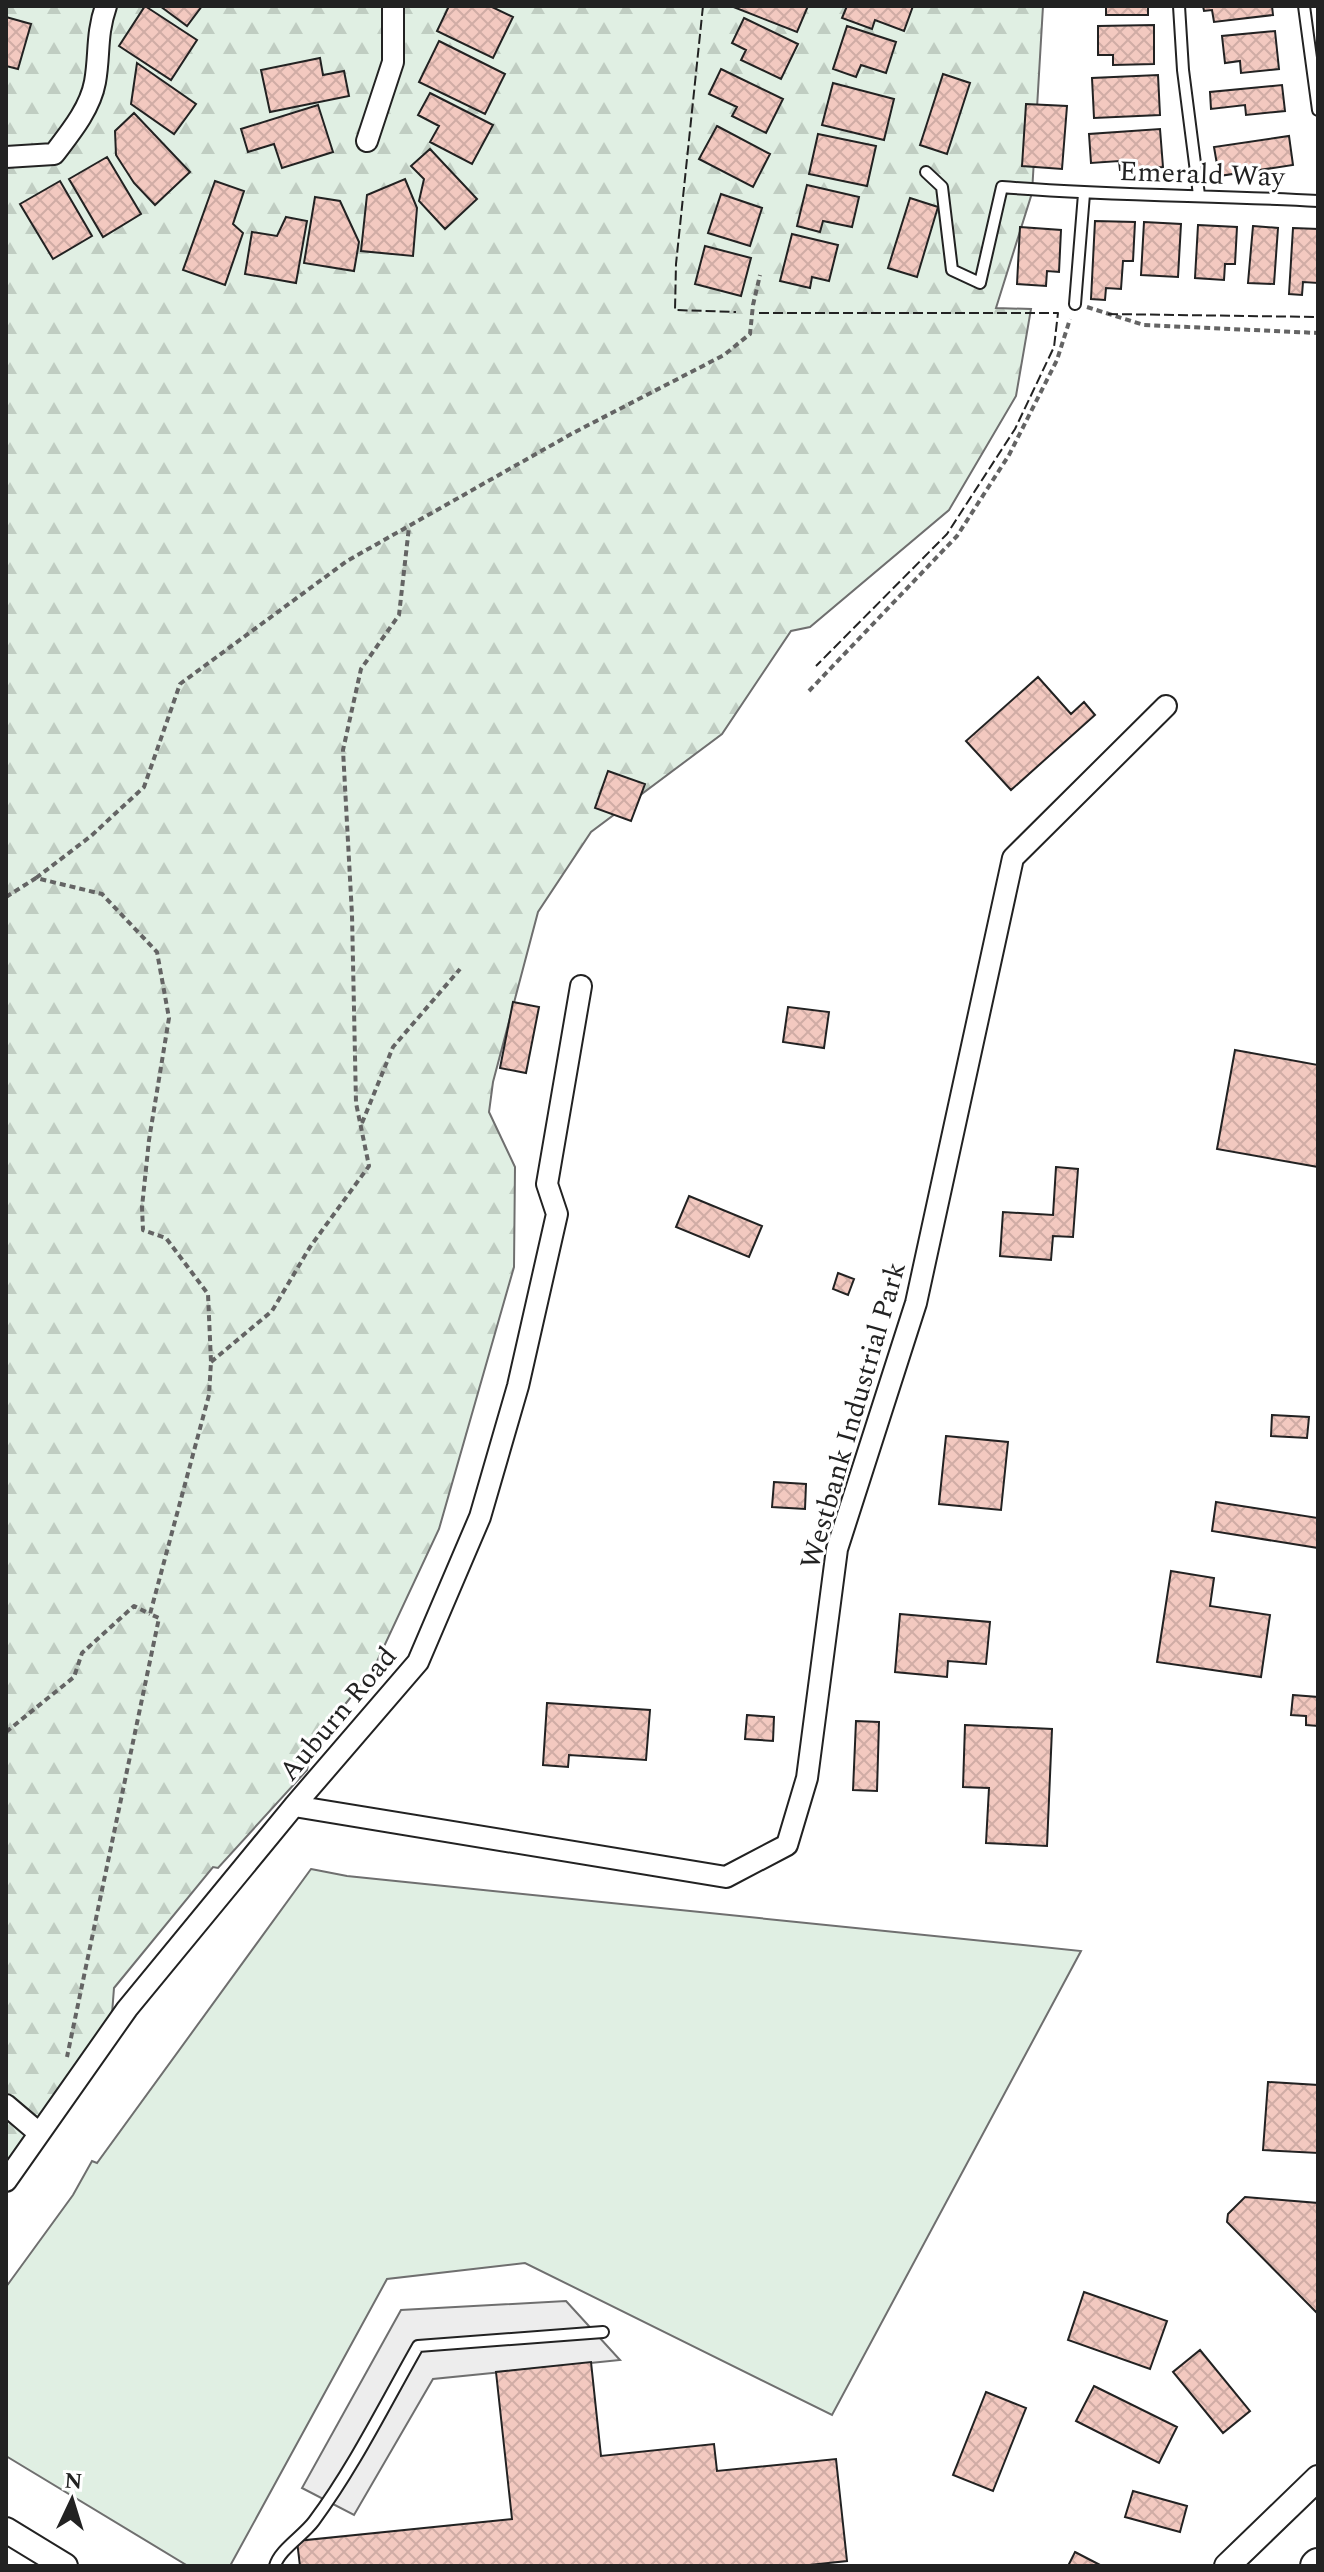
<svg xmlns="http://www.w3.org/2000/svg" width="1324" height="2572" font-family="Spectral,serif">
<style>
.green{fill:#e0efe3;stroke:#6f6f6f;stroke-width:2}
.forest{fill:url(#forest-firs);stroke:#6f6f6f;stroke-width:2}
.parking{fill:#ededed;stroke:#6f6f6f;stroke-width:2}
.building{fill:url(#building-cross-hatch);stroke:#222;stroke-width:2}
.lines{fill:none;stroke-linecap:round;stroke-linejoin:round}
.service-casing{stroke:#222;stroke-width:14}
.minor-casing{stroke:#222;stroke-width:24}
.tertiary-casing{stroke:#222;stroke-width:28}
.trunk-casing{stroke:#222;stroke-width:36}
.path{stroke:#646464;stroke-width:4;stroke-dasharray:6 4;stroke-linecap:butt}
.service{stroke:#fff;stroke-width:10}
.minor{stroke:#fff;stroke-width:20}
.tertiary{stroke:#fff;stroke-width:24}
.trunk{stroke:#fff;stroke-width:32}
.fence{stroke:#222;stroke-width:2;stroke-dasharray:10 4;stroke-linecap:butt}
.labels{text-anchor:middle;stroke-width:6;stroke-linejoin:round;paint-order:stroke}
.street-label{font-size:28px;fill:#222;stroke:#fff}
</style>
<defs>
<pattern id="forest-firs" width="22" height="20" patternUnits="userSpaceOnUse" patternTransform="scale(2)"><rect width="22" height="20" fill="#e0efe3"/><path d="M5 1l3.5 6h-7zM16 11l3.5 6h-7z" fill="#c0cdc2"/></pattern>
<pattern id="building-cross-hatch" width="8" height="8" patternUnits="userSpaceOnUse" patternTransform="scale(2)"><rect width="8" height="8" fill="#f3c9c0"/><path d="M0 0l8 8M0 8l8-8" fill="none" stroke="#d0aca5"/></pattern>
</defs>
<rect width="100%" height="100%" fill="#fff"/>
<path class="green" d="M311,1869L347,1876L1081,1951L832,2415L525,2263L387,2279L230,2566H188L6,2456V2287L73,2195L92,2161L97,2163Z"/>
<path class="forest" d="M6,6H1043L1032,193L996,308L1031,309L1016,396L949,510L810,627L791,631L722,734L591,832L538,912L493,1082L489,1112L515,1167L514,1267L439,1529L373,1670L312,1745L307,1770L218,1868L213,1867L114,1988L111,2027L6,2167Z"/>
<path class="parking" d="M566,2301L620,2360L433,2379L354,2515L302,2488L401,2310Z"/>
<path class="building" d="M145,6L197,40L171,80L119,46Z
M160,6H202L187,26Z
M449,6H490L513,17L493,58L437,31Z
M731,6H808L797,32Z
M847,6H913L904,31L875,20L872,29L842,18Z
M1106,6H1148V15H1106Z
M1203,6H1272L1273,15L1214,22L1212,10L1204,11Z
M6,17L31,24L18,69L6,66Z
M744,18L798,44L781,79L741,60L746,50L732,43Z
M1154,25V64L1113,65V55H1098V26Z
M847,26L896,42L886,73L861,65L856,77L833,69Z
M1275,31L1279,69L1241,73L1240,61L1225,63L1222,36Z
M439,41L505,74L485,114L419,82Z
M320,58L323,75L344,71L349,96L270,112L261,70Z
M137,63L196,104L174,134L131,104Z
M721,69L783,99L766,133L732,116L737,107L709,94Z
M943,74L970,83L947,154L920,145Z
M1158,75L1160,115L1094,118L1092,78Z
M833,83L894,99L884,140L822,125Z
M1282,85L1285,111L1246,115L1245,105L1211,109L1210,92Z
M430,93L493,125L472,164L430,142L439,126L418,115Z
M1026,104L1067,106L1062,169L1022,166Z
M318,105L333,152L282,168L274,144L248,152L241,129Z
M134,113L190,172L155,205L134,183L116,155L115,131Z
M717,126L770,154L753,187L699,159Z
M1160,129L1163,167L1120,170L1119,161L1091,163L1089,134Z
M818,134L876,146L867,186L809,174Z
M1289,136L1293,165L1219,176L1214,147Z
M430,149L477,199L445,229L419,201L424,179L411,166Z
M107,157L141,214L103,237L69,179Z
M405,179L417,208L413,256L361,251L367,195Z
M60,181L92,236L53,259L20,204Z
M215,181L244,191L233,224L243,233L225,285L183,270Z
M807,185L859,197L852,227L823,221L820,232L797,226Z
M721,194L762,208L750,246L708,233Z
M315,197L340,201L359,242L354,271L304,263Z
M910,198L938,207L917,277L888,268Z
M286,217L307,221L296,283L245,274L252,232L277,236Z
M1095,221L1135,222L1133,261H1123L1121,289L1106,288L1105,300L1091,299Z
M1144,222L1181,224L1178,277L1141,275Z
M1198,225L1237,227L1235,264H1225L1224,280L1195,278Z
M1253,226L1278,228L1274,284L1248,283Z
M1020,227L1061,230L1059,272L1047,271L1046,286L1017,284Z
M1293,228L1318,229V283L1303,282L1302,295L1289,294Z
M792,234L838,245L829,281L812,277L810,288L780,281Z
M705,246L751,258L741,296L695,284Z
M1038,677L1071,714L1084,702L1095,715L1011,790L966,741Z
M608,771L645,784L631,821L595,808Z
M513,1002L539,1007L526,1073L500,1068Z
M788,1007L829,1012L824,1048L783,1042Z
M1235,1050L1318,1065V1167L1217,1149Z
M1056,1167L1078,1169L1073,1237L1053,1236L1051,1260L1000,1256L1003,1212L1053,1215Z
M689,1196L762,1226L749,1257L676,1227Z
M838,1273L854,1279L848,1295L833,1289Z
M1272,1415L1309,1417L1307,1438L1271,1436Z
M946,1436L1008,1442L1001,1510L939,1504Z
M774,1482L806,1484L805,1509L772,1507Z
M1216,1502L1318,1518V1548L1212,1531Z
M1171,1571L1214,1578L1210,1606L1270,1615L1261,1677L1157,1662Z
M900,1614L990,1622L986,1664L948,1661L947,1677L895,1672Z
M1293,1695L1318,1697V1726L1306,1725V1716L1291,1715Z
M547,1703L650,1710L646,1760L569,1755L568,1767L543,1765Z
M747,1715L774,1717L773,1741L745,1739Z
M856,1721L879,1722L877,1791L853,1790Z
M965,1725L1052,1729L1047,1846L986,1843L989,1788L963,1787Z
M1268,2082L1318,2085V2153L1263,2150Z
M1245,2197L1318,2203V2314L1227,2222L1228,2214Z
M1084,2292L1167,2321L1150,2369L1068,2340Z
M1200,2350L1250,2411L1223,2433L1173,2372Z
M591,2362L601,2456L714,2444L717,2471L836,2459L847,2561L800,2566H300L297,2541L512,2519L496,2372Z
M1094,2386L1177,2427L1159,2463L1076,2421Z
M986,2392L1026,2408L993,2491L953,2475Z
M1133,2491L1187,2506L1180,2532L1125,2517Z
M1075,2552L1102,2566H1068Z"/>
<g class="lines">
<defs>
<path id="service" d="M1179,6L1183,70L1199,195
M1304,6L1318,110
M926,172L942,187L952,270L980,283L1002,187C1107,196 1213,195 1318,201
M1075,304L1084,194
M275,2566C279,2550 303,2536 314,2521C354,2467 385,2404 418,2346L603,2332"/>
<path id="minor" d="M367,141L393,62V6
M6,157L54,154C70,133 90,109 95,82C100,54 96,35 106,6
M294,1806L726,1877L787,1845L807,1778L837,1549L916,1303L1013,858L1166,706
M6,2105L39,2133
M6,2181L127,2009L294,1806L418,1662L480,1517L518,1386L557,1214L547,1184L581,986"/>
<path id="tertiary" d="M6,2530L65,2566
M1227,2566L1318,2478"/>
<path id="trunk" d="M1317,2566L1318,2565"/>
</defs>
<use href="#service" class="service-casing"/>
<use href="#minor" class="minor-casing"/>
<use href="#tertiary" class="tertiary-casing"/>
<use href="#trunk" class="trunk-casing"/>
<path class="path" d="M1087,307L1144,325L1318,333
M809,691L957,536L1009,455L1057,360L1070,319
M36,878L91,836L144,787L180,684L347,561L573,433L724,355L750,334L753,305L760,275
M6,897L36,878L102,894L157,952L169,1018L149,1140L142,1207L143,1230L166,1238L208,1294L211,1362L209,1395L150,1614L159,1618L67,2057
M362,1123L393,1047L460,969
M211,1362L272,1311L310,1247L369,1166L356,1103L352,915L343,750L361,669L399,615L409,527
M6,1732L74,1677L82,1653L134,1606L150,1614"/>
<use href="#service" class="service"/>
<use href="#minor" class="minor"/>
<use href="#tertiary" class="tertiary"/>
<use href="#trunk" class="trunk"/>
<path class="fence" d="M703,6L676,264L675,310L736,312
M759,313H1058L1054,347L1015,429L947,534L816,666
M1108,314L1318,317"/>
</g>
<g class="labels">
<g class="street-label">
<text transform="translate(1202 173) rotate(2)" y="10">Emerald Way</text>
<text transform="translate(852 1415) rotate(-74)" y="10">Westbank Industrial Park</text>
<text transform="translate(337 1713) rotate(-50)" y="10">Auburn Road</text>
</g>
</g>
<rect width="1324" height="2572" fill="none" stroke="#222222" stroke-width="16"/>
<g transform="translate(72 2500) rotate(4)" stroke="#ffffff" stroke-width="6" paint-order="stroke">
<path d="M0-6L14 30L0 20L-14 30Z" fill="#222222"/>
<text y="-12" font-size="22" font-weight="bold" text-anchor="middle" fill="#222222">N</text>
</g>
</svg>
